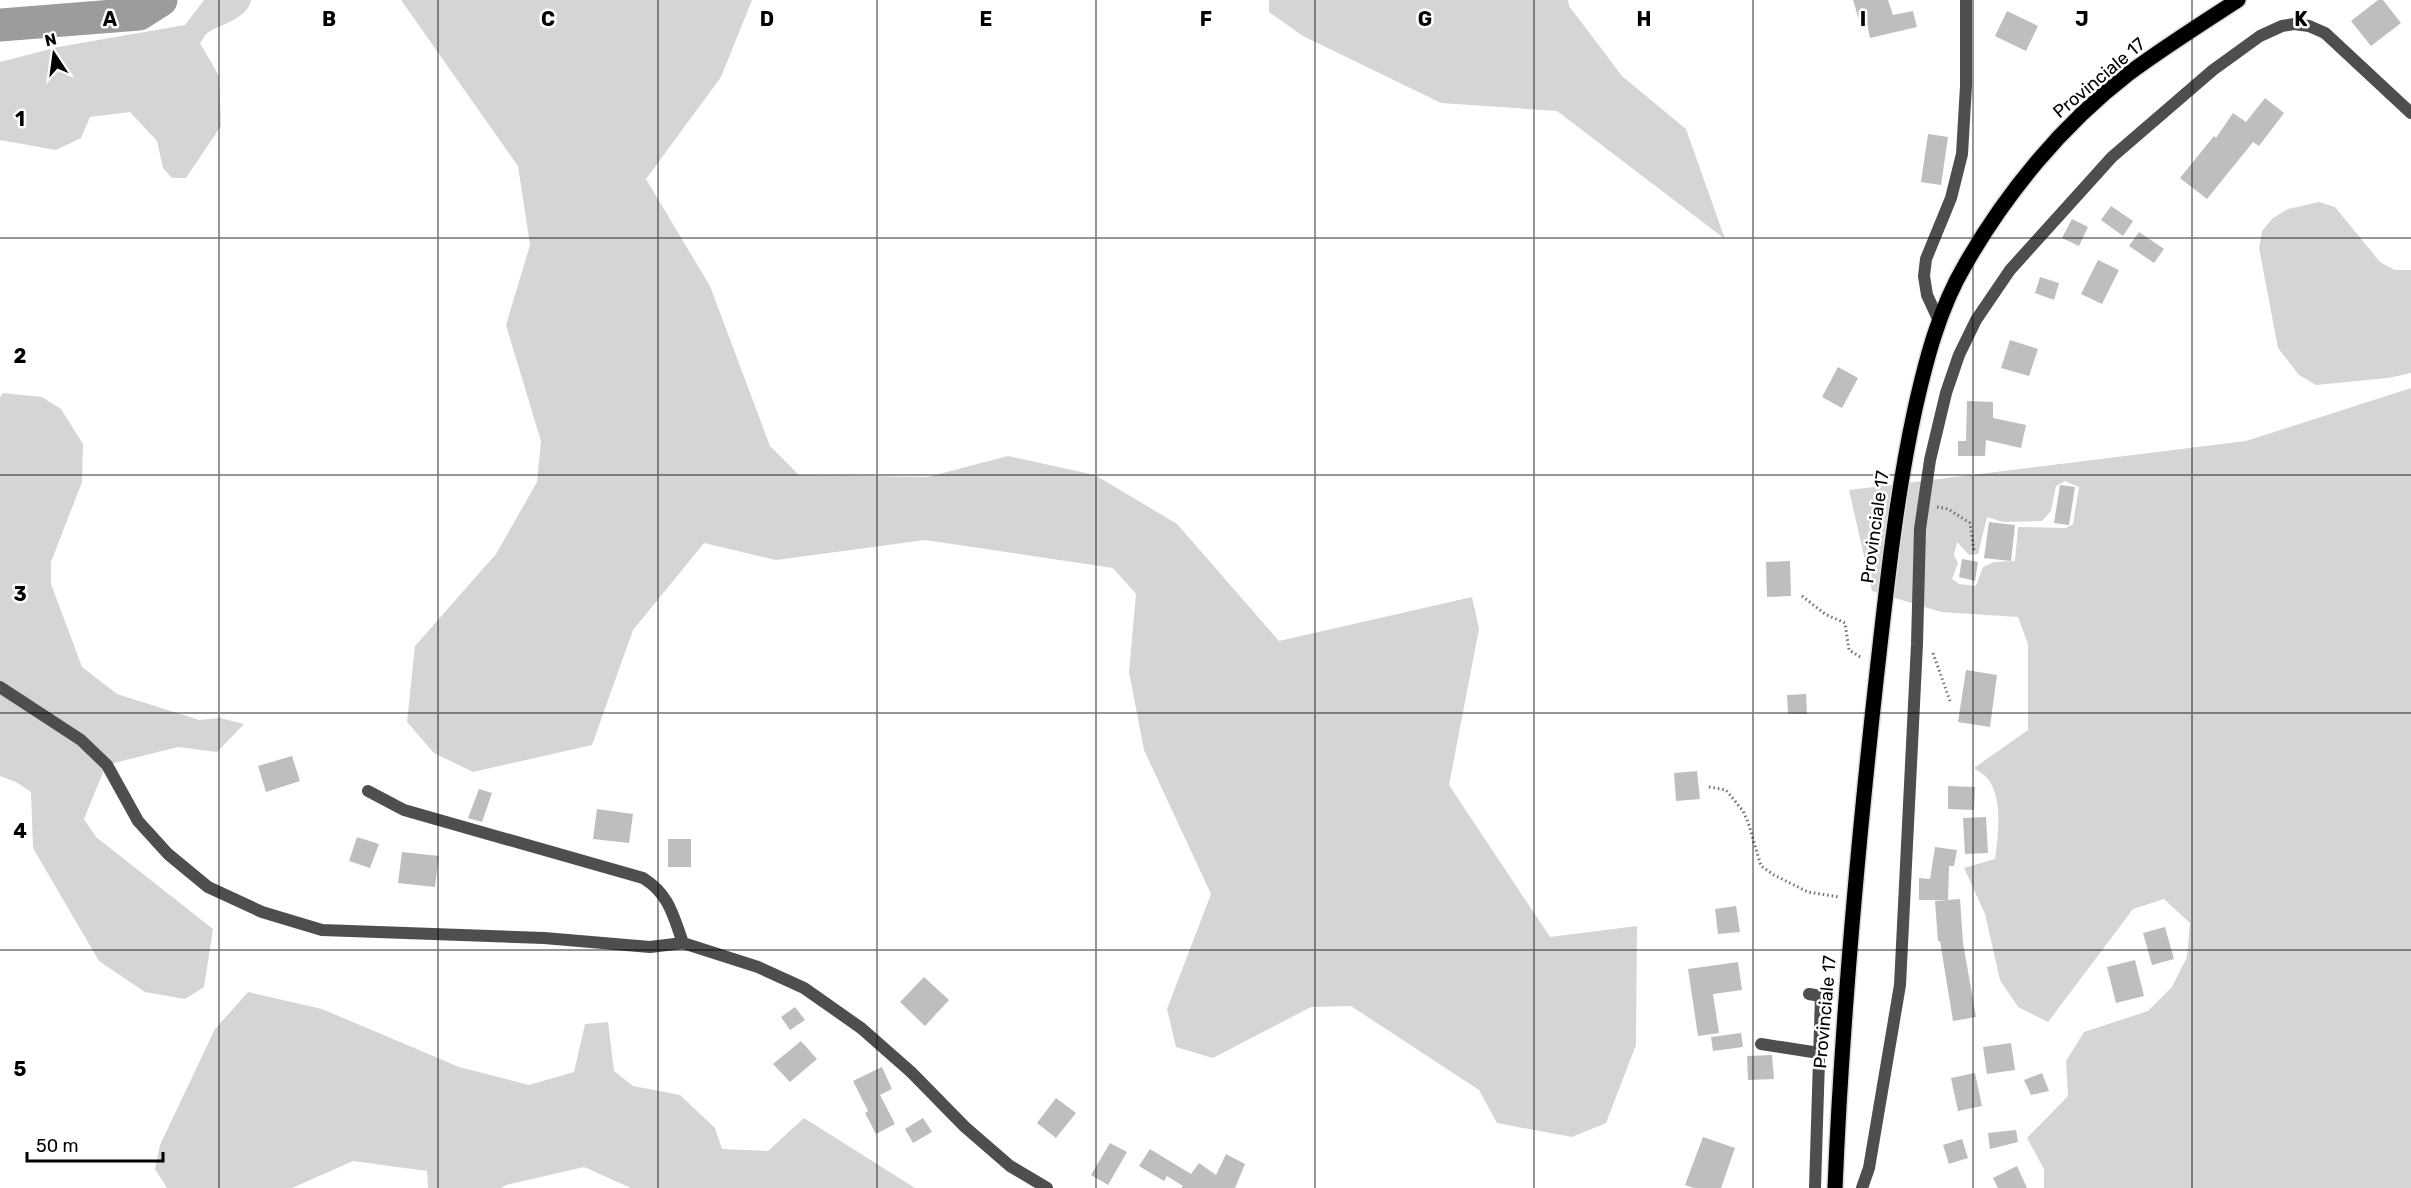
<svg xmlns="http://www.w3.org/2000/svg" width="2411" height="1188" font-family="Rubik,sans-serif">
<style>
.green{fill:#d5d5d5;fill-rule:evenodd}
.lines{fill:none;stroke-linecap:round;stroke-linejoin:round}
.river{stroke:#9c9c9c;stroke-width:33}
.building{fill:#bebebe}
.primary-casing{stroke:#dbdbdb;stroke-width:18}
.path{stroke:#707070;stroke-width:3;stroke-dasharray:1.5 3;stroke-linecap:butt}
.minor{stroke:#4e4e4e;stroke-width:12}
.primary{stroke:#000;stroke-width:15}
.grid{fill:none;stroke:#000;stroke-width:1.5;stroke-opacity:0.55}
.labels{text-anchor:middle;stroke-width:5;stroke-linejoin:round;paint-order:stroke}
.street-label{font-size:18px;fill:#000;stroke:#fff}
.grid-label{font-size:20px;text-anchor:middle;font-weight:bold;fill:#000;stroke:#fff;stroke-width:5;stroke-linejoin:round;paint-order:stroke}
</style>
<rect width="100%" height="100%" fill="#fff"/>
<path class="green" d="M204,0H251C247,19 223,23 209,32C205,34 203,39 200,43L219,76L221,126L186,178H172L163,168L157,141L130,112L90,117L81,138L56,150L0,140V62L58,47L185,25Z
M401,0H752L721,77L646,179L710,286L770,446L799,475L928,477L1008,456L1095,475L1177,524L1279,641L1472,597L1479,629L1449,785L1550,937L1637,926L1636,1045L1606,1123L1572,1137L1497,1123L1479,1090L1351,1006L1311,1007L1213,1058L1176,1047L1167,1009L1211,894L1144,750L1129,672L1136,594L1113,568L925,540L776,560L704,543L633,630L592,745L473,772L434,753L407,722L415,646L496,554L537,482L541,441L506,325L530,245L518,166Z
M1269,0H1568L1569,6L1622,76L1686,129L1725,239L1557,111L1441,103L1303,36L1269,12Z
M2319,202L2335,207L2380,262L2395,270H2411V373L2388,378L2316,385L2299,375L2278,348L2259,248L2262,231L2273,218L2288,209Z
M2411,388V1188H2044V1169L2027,1138L2068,1096L2066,1061L2084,1032L2148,1011L2172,987L2187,957L2190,923L2164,899L2133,909L2048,1022L2018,1007L2000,980L1985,914L1964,868L1995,859C1998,835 2003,802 1989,780C1985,775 1979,772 1974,768L2028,730V644L2018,617L1941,612L1872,591L1849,490L2246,441ZM2065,481L2079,487L2073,524L2066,528L2018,527L2015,561L1994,562L1983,567L1976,586L1959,584L1952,579L1958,563L1954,555L1957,542L1969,555L1978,554L1987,517L2003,522L2042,521L2051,511L2056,486Z
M3,393L42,397L61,409L83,444L82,482L51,562V584L82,667L117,694L199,720L220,718L244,724L217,752L178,747L106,765L84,819L96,837L213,929L204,987L185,999L145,992L99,961L33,848L31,792L16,782L0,776V397Z
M248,992L322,1009L459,1067L529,1085L574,1072L585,1024L608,1022L614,1071L633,1086L680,1095L715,1128L722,1149L768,1151L804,1118L915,1188H631L584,1167L506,1185L501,1188H428L427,1171L353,1161L292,1188H167L155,1169L160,1145L215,1029Z"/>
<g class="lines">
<path class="river" d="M0,25L139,14L161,0"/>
</g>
<path class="building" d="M1853,0H1888L1893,15L1913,11L1917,27L1870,38L1866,18L1859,20Z
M2378,0H2383L2401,23L2371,46L2351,21Z
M2007,11L2038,26L2026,51L1995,36Z
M2265,98L2284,113L2259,146L2253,142L2207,199L2180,178L2214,136L2216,138L2233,113L2246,122Z
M1928,134L1948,137L1941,185L1921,182Z
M2111,206L2133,221L2123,236L2101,220Z
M2072,219L2088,227L2079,246L2062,238Z
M2139,232L2164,249L2154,263L2129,246Z
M2098,260L2119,270L2102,304L2081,294Z
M2040,277L2059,283L2054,300L2035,293Z
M2010,340L2038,349L2029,376L2001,368Z
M1838,367L1858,378L1842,408L1822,397Z
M1967,401L1993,402V418L2026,425L2021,448L1986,440L1985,456H1958V441H1966Z
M2060,485L2075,487L2069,525L2054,523Z
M1989,522L2015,525L2011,561L1984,558Z
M1962,559L1978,562L1975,581L1959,577Z
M1790,561L1791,596L1767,597L1766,562Z
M1966,670L1997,675L1990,727L1958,722Z
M1806,694L1807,714H1788L1787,695Z
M292,756L300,781L266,792L258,766Z
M1697,771L1700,799L1676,801L1674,773Z
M1948,786L1975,787L1974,810L1948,809Z
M479,789L492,793L482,822L468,818Z
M597,809L633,814L629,843L593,839Z
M1986,817L1988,853L1965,854L1963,818Z
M357,837L379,844L370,868L349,861Z
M668,839H691V867H668Z
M1935,847L1957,850L1954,866H1949L1948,900H1919V878L1930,879Z
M402,852L439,856L435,887L398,883Z
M1960,899L1963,943L1976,1017L1953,1021L1940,941H1938L1935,901Z
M1736,906L1740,932L1718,934L1715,909Z
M2165,927L2174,959L2152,965L2143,933Z
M2135,960L2144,996L2116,1003L2107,967Z
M1738,962L1742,990L1713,994L1719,1033L1698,1036L1688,969Z
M924,977L949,1000L925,1026L900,1002Z
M795,1007L805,1020L790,1030L781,1017Z
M1741,1033L1743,1047L1713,1051L1711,1037Z
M801,1041L817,1059L790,1082L773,1064Z
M2011,1043L2015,1070L1987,1074L1983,1047Z
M1772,1055L1774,1079L1748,1080L1747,1056Z
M882,1067L892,1089L880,1095L895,1124L876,1134L865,1113L868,1111L853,1081Z
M1975,1073L1982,1106L1958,1111L1951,1078Z
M2042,1073L2049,1091L2031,1095L2024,1080Z
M1056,1098L1076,1113L1056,1138L1037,1123Z
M923,1118L932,1132L913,1143L905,1129Z
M2016,1130L2018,1142L1990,1149L1988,1133Z
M1703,1137L1735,1148L1721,1188H1694L1685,1185Z
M1962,1139L1968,1158L1949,1164L1943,1145Z
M1110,1143L1127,1152L1108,1185L1091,1175Z
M1150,1149L1191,1174L1199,1163L1216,1175L1226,1154L1245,1164L1235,1188H1181L1183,1186L1167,1176L1164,1181L1139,1166Z
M2017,1166L2027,1188H1998L1993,1178Z"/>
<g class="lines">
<defs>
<path id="primary" d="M1835,1188C1842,1015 1858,843 1877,672C1887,584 1896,496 1915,409C1926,360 1939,309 1965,265C2006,193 2062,125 2128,74C2163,48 2201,24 2238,0"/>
</defs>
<use href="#primary" class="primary-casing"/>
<path class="path" d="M1937,507L1948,509L1970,523L1974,551
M1802,596L1825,614L1845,623L1849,650L1862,658
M1933,653L1950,701
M1709,787L1726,790L1743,811L1748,822L1761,866L1774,875L1808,892L1839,897"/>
<path class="minor" d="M1939,321L1927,295L1924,276L1926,259L1951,198L1962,154L1966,86V0
M0,687L81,740L107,765L138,821L168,854L208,887L262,912L322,930L544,938L650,947L683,943L758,967L804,988L861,1028L911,1072L965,1127L1010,1166L1047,1188
M368,791L404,810L643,878C669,894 673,915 683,943
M1809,994L1821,996L1815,1188
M1761,1044L1819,1053
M1862,1188L1869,1168L1900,985L1917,644L1920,529L1930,460L1946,393L1959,355L1976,320L2010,270L2112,157L2213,70L2260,36L2282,26L2294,24L2309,26L2325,33L2411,113"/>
<use href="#primary" class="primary"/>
</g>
<path class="grid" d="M219,0V1188M438,0V1188M658,0V1188M877,0V1188M1096,0V1188M1315,0V1188M1534,0V1188M1753,0V1188M1973,0V1188M2192,0V1188M0,238H2411M0,475H2411M0,713H2411M0,950H2411"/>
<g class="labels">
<g class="street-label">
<text transform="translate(2099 78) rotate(-40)" y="6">Provinciale 17</text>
<text transform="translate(1875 527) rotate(-82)" y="6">Provinciale 17</text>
<text transform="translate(1825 1012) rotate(-85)" y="6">Provinciale 17</text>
</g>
</g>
<g class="grid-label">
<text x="110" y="26">A</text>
<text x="329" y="26">B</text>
<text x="548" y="26">C</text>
<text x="767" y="26">D</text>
<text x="986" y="26">E</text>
<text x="1206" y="26">F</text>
<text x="1425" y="26">G</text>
<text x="1644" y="26">H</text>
<text x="1863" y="26">I</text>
<text x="2082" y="26">J</text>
<text x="2301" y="26">K</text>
<text x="20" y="126">1</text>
<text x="20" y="363">2</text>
<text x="20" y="601">3</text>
<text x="20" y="838">4</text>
<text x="20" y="1076">5</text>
</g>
<g transform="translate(54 54) rotate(347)" stroke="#ffffff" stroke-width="4.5" paint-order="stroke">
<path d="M0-4.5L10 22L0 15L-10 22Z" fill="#000000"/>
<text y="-9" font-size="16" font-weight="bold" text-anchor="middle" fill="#000000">N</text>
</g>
<path d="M27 1152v9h136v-9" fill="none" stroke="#000000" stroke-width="3"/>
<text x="36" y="1152" font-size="18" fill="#000000" stroke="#ffffff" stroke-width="4.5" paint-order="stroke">50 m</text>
</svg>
